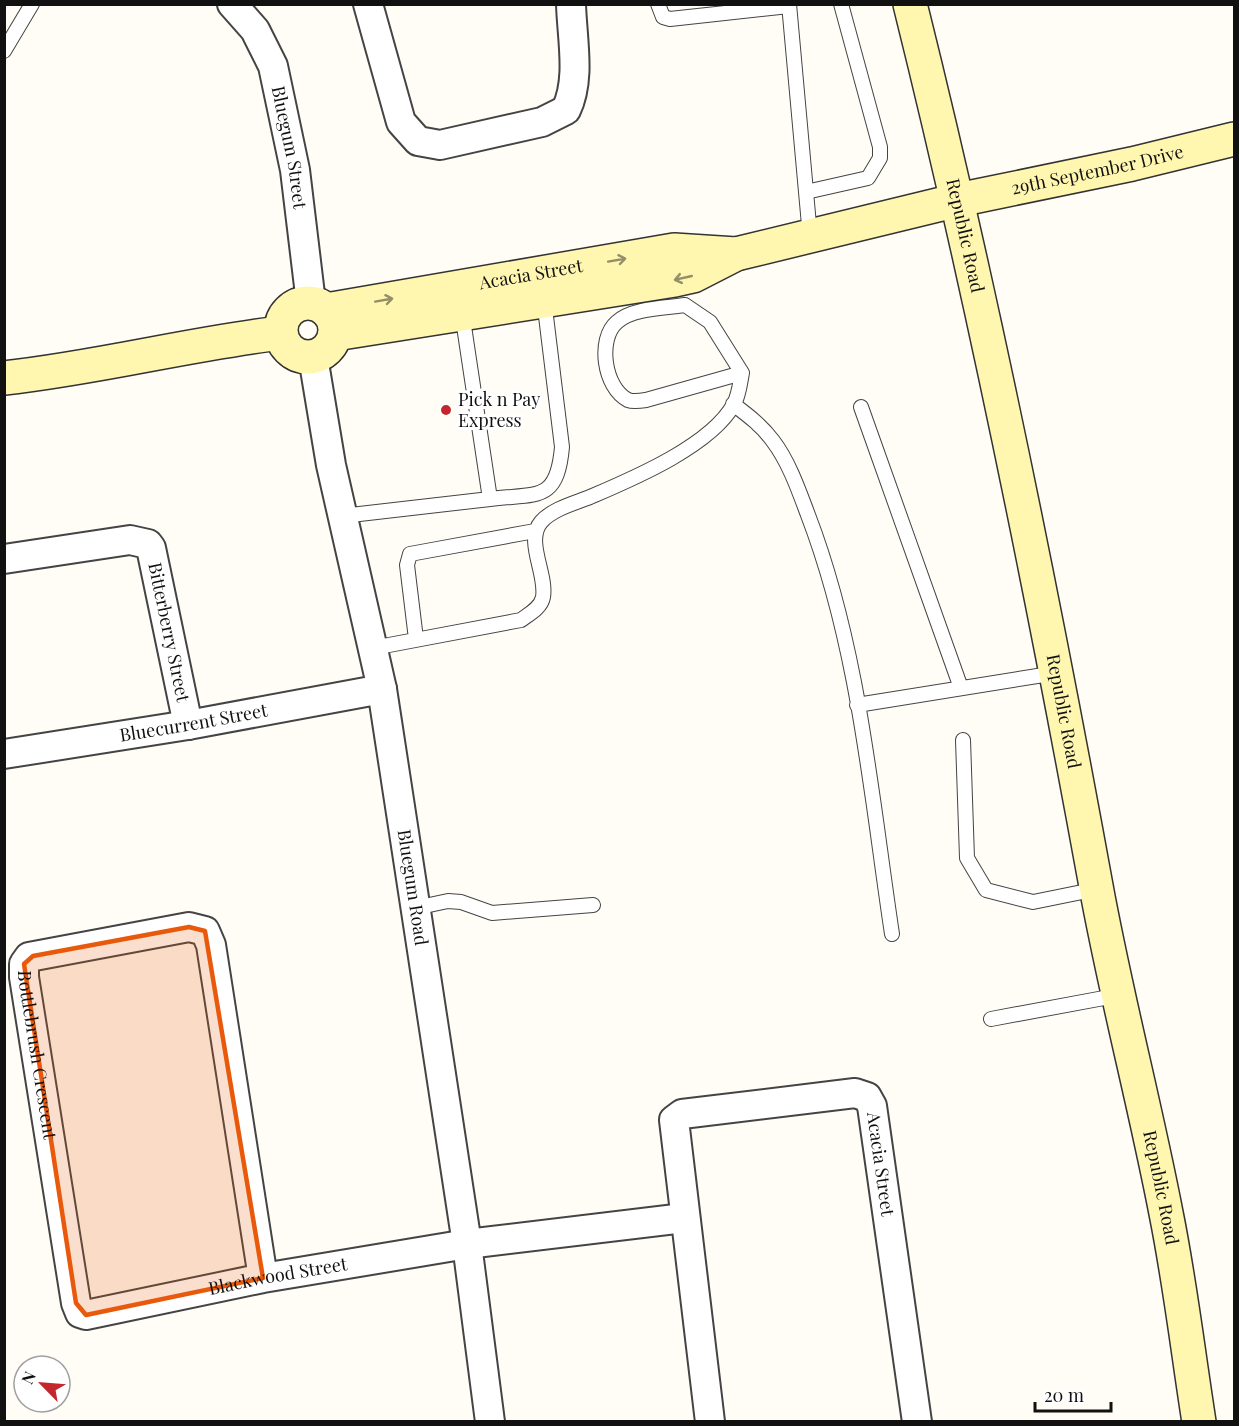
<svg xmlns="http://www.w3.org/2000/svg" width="1239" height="1426" font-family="'Playfair Display',serif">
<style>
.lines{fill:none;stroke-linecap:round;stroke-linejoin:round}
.lane-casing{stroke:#444;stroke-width:16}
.street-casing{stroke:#444;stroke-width:32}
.secondary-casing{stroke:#333;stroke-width:36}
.lane{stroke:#fff;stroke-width:14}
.street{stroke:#fff;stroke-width:28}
.secondary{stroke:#fff6b0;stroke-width:33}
.oneway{stroke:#948f68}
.marked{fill:#e8590c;fill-opacity:0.2;stroke:#e8590c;stroke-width:4.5;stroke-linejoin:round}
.poi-dot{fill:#c4262e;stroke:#fff;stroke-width:2}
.labels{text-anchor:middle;stroke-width:6;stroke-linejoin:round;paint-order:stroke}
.street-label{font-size:18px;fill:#111;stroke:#fff}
.poi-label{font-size:18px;fill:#111;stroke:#fff;text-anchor:start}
</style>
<rect width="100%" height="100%" fill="#fffdf5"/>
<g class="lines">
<defs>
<path id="lane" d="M658,4L663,17L670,19L789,6
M789,4L810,236
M4,51L32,4
M806,192L868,178L880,158V147L841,4
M733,404C749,416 762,426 773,441C789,462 799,491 808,515C859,648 871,795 892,934
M861,407L961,688
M490,499C537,493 557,503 562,447L544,300
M342,516L490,499L462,313
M416,639L407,565L410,554L535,531
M373,648L521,620C529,614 541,608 543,597C547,574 525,541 541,522C552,509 575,503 590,497C632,479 711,446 734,404C739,395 740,383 742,373L710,322L685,305C665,308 632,308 617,322C597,339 604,388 628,400C633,402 640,401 646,400L742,373
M857,705L1056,673
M963,740L967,858L986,890L1033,902L1097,889
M415,908L448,901L461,902L492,913L593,905
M991,1019L1120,995"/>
<g id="street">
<path id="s1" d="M232,4L255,30L273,66L295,170L311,303"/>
<path d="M368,4L401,122L418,141L440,145L542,122L566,110C581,79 572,39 571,4"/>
<path id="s2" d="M313,357L331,465L382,689L467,1244L490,1422"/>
<path id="s3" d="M4,559L130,540L148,544L151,548L188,725"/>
<path id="s4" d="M4,754L188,725L382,689"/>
<path id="s5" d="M263,1278L211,945L205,931L189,927L29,957L24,964V977L76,1303L80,1313L86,1315L263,1278L467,1244L684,1218"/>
<path id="s6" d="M710,1422L674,1120L682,1114L855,1093L867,1097L872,1106L917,1422"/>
</g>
<g id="secondary">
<path id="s7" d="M910,4C983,297 1042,590 1096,886C1116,996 1145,1104 1166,1213C1180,1282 1188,1352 1199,1422"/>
<circle cx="308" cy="330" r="27"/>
<path id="s8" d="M326,310L674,250L736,254"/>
<path id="s9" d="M335,334L675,280L693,276L736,254L958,200L1132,164L1234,139"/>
<path d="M4,378C97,368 188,344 280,333"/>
</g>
</defs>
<use href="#lane" class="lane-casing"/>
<use href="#street" class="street-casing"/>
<use href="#secondary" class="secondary-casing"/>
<use href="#lane" class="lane"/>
<use href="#street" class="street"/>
<use href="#secondary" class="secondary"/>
</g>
<defs><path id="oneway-shaft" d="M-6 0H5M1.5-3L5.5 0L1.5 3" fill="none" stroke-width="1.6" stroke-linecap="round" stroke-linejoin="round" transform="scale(1.5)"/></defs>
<g class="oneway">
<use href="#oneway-shaft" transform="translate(617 260) rotate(-10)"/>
<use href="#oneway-shaft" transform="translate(683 278) rotate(167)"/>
<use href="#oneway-shaft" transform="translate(384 300) rotate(-10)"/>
</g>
<path class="marked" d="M189,927L205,931L263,1278L86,1315L76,1303L24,964L33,956Z"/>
<circle class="poi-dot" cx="446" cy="410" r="6"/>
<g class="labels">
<g class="street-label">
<text dy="6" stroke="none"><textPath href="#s1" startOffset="158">Bluegum Street</textPath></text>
<text dy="6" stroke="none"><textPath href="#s9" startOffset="782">29th September Drive</textPath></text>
<text dy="6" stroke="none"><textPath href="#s7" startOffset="238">Republic Road</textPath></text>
<text dy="6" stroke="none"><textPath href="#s8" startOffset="208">Acacia Street</textPath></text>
<text dy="6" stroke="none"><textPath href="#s3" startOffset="237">Bitterberry Street</textPath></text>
<text dy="6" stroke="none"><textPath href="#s7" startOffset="724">Republic Road</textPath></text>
<text dy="6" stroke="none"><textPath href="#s4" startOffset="192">Bluecurrent Street</textPath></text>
<text dy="6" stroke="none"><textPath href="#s2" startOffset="540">Bluegum Road</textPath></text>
<text dy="6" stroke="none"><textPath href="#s5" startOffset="632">Bottlebrush Crescent</textPath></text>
<text dy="6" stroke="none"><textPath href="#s6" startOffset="570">Acacia Street</textPath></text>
<text dy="6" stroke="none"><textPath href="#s7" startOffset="1210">Republic Road</textPath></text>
<text dy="6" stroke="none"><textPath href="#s5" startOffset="1096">Blackwood Street</textPath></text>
</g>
<g class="poi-label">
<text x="458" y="406">Pick n Pay<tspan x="458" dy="21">Express</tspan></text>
</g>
</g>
<rect width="1239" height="1426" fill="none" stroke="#111111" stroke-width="12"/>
<g transform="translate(42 1384) rotate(295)"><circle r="28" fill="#ffffff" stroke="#a0a0a0" stroke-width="1.5"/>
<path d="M0-4.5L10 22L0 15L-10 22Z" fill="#c4262e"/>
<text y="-9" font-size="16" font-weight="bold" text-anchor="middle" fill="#111111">N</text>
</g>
<path d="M1035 1402v9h76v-9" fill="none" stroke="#111111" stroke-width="3"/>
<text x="1044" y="1402" font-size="18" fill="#111111" stroke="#ffffff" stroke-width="4.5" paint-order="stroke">20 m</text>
</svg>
